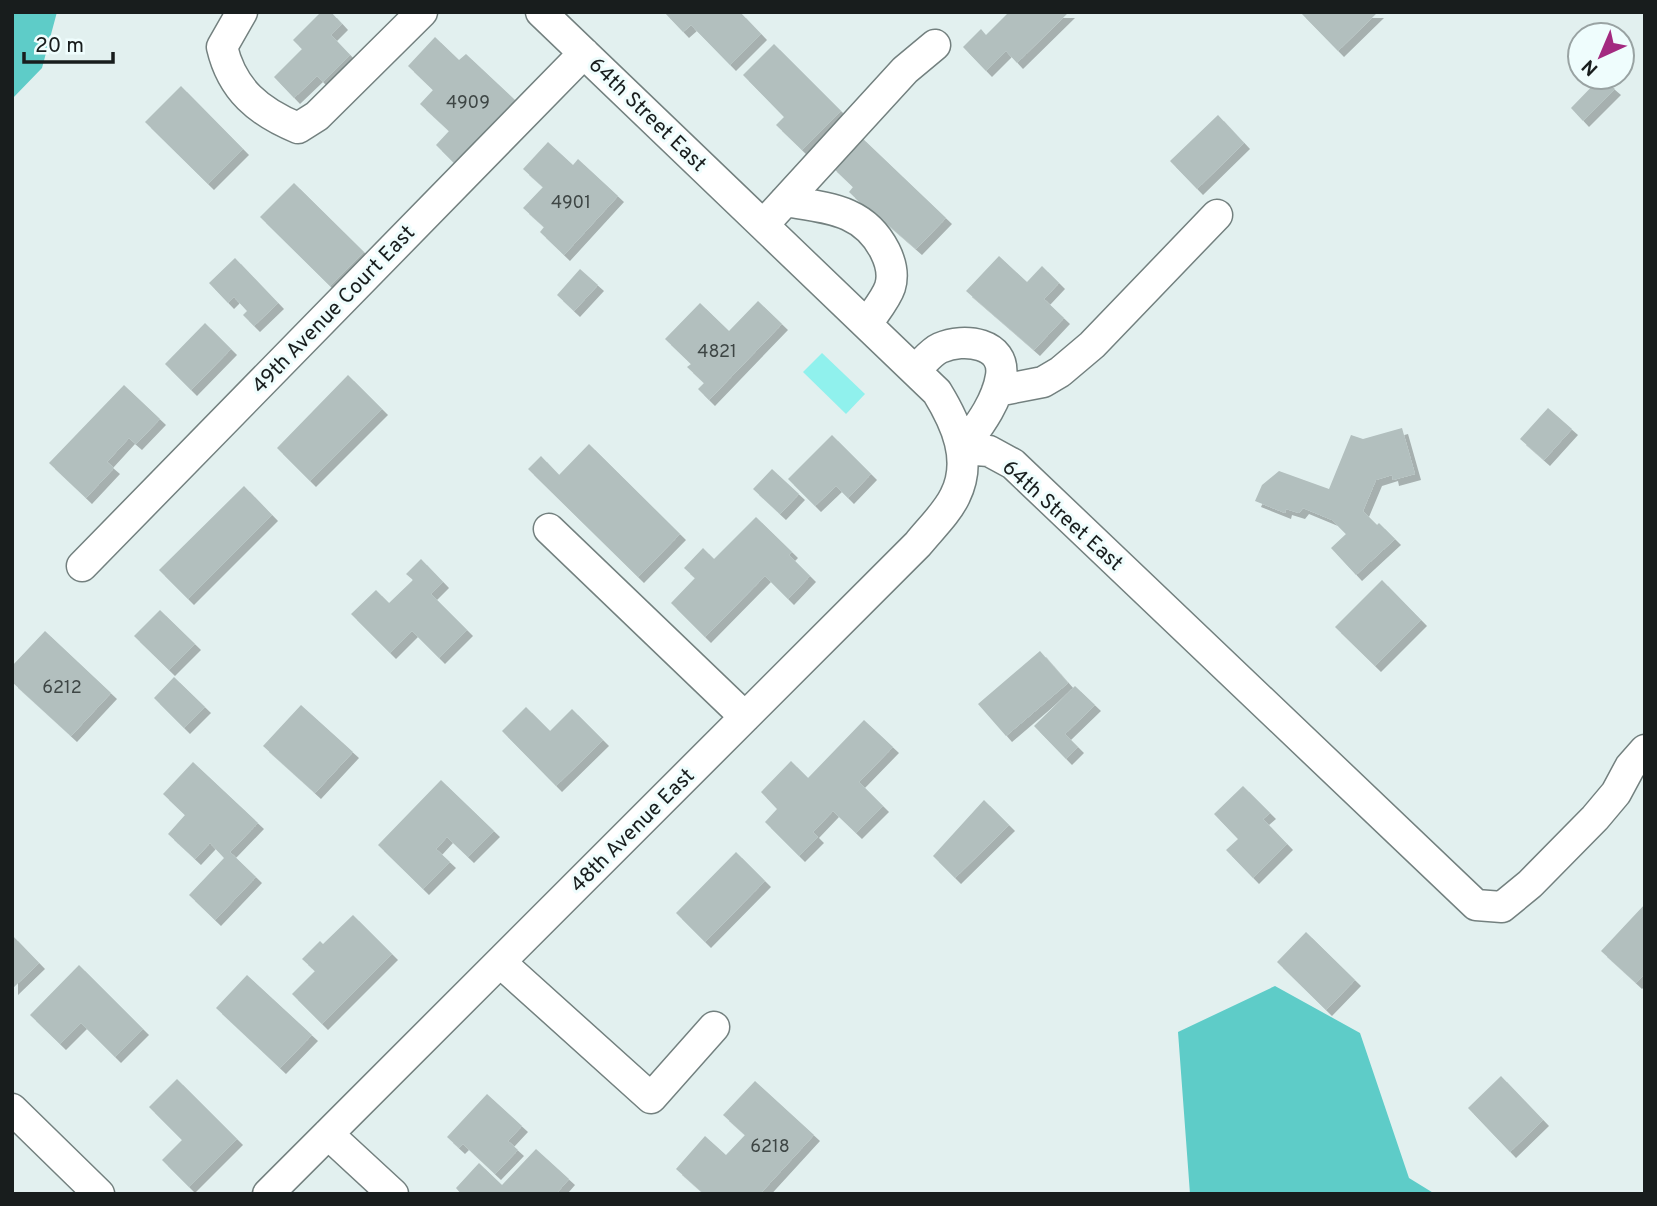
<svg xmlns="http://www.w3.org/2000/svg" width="1657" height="1206" font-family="Overpass,sans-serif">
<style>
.green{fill:#90f1ed}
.forest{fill:#5eccc8}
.building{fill:#b2bfbe;filter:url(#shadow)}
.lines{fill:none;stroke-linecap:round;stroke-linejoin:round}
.minor-casing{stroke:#73807f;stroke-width:33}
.minor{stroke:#fff;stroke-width:30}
.labels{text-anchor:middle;stroke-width:6;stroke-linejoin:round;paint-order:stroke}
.number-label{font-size:18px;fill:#3e4645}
.street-label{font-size:21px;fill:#181d1d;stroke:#effdfd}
</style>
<defs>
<filter id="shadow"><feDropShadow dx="6" dy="6" stdDeviation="0" flood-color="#0004"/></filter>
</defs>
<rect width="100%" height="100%" fill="#e2f0ef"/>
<path class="green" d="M822,353L865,394L846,414L803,372Z"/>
<path class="forest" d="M12,12H57L42,68L12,99Z
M1275,986L1360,1033L1409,1178L1435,1194H1190L1178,1032Z"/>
<path class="building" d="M321,12H331L342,24L331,35L350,55L323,82L317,76L294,98L274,77L302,49L293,40Z
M664,12H740L761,34L730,65L691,25L683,32Z
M1009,12H1069L1017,63L1006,51L986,71L963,47L981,29L986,35Z
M1300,12H1378L1338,51Z
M435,37L459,60L466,54L515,100L479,137L483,141L458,167L436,145L449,131L420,104L433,90L408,66Z
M774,44L841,111L802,150L776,125L784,117L743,75Z
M1601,77L1615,89L1583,121L1571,108Z
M181,86L243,149L208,184L145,122Z
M1218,115L1244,143L1197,189L1170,161Z
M860,136L946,218L916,249L878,216L876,218L849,192L853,187L831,166Z
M548,142L573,165L578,159L618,196L564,255L540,232L544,227L523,208L543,187L523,169Z
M294,183L364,252L330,286L260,217Z
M999,256L1027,282L1042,266L1059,283L1044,299L1064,318L1034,350L966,291Z
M235,258L278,303L254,326L243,315L247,311L234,297L228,303L209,283Z
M580,269L598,285L574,311L557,295Z
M758,301L782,324L709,400L698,389L704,383L687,367L691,364L665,339L700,303L729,331Z
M205,323L231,349L191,390L165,364Z
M348,375L382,409L310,481L277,448Z
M124,385L160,419L136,444L129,438L107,462L114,468L86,498L49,463Z
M1548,408L1572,429L1544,460L1520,439Z
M1402,428L1415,474L1393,480L1392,475L1376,480L1363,511L1377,525L1379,523L1395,539L1356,575L1331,548L1346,534L1332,520L1303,508L1299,513L1286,509L1285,513L1255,501L1262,485L1279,471L1329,489L1351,435L1363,439Z
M832,435L871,474L848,498L836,486L815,506L788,479Z
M589,444L680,534L638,577L528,469L541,456L559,475Z
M772,469L799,494L780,514L753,489Z
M244,486L272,515L188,599L159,570Z
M756,517L792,552L789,555L810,576L788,599L765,576L705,637L671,603L695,578L684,568L703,548L714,559Z
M421,559L443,582L431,594L467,630L439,658L412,631L390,653L351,614L376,590L389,603L413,580L406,574Z
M1382,580L1421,620L1375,666L1335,627Z
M160,610L195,644L169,670L134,636Z
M45,631L111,693L71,736L12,682V666Z
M1040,651L1068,683L1006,736L978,704Z
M174,677L205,707L184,728L154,698Z
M1075,686L1095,705L1065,734L1078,747L1066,759L1034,726Z
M301,705L353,752L315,793L263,746Z
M526,707L550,731L572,709L603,740L556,786L502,731Z
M864,720L893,747L859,782L883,806L856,833L833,811L813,832L818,837L799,856L765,822L777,809L761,792L791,761L808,778Z
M193,762L258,823L230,852L256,877L215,920L189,895L224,858L210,843L195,859L168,834L185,815L163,794Z
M441,780L494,831L468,857L447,837L436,849L450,862L423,889L378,845Z
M1243,786L1270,813L1263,819L1287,844L1253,878L1226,850L1238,839L1214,814Z
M984,800L1009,825L955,878L933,856Z
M736,852L765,881L705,942L676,913Z
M1645,904V974L1636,983L1601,951Z
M353,915L392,954L322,1024L292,994L315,971L302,959L320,941L323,944Z
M1306,932L1355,980L1326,1010L1277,962Z
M12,935L39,963L12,989Z
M79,965L143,1029L115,1057L81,1023L60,1044L30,1015Z
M247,975L312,1035L280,1068L216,1008Z
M1501,1076L1543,1120L1510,1152L1468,1108Z
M177,1079L237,1139L189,1187L162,1160L182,1140L149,1107Z
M755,1081L814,1135L760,1194H704L676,1169L705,1136L726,1155L745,1135L723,1115Z
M487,1094L522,1126L508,1141L518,1150L495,1174L463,1144L459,1148L447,1137Z
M536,1149L569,1179L556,1194H461L456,1188L479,1163L502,1185Z"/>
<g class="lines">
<defs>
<path id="minor" d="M242,12L222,47C232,90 259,112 298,128L317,116L422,12
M785,201C827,208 864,209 885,251C891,263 894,274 890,287C886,299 874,313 867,324
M764,224L905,70L935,45
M915,370C923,363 931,352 940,348C964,337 1006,343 1001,376C997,403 977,428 962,449
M997,391L1043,382L1060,372L1092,345L1217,215
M962,449L989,451L1013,464L1476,905L1502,907L1530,884L1595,818L1616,793L1630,767L1645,750
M549,529L745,717
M82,566L584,53
M500,962L651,1098L714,1027
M12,1109L99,1194
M328,1134L393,1194
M268,1194L918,544C930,529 947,513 955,496C973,460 956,423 937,392L541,12"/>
</defs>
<use href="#minor" class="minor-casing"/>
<use href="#minor" class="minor"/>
</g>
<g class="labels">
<g class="number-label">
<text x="468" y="108">4909</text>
<text x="571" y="208">4901</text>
<text x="717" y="357">4821</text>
<text x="62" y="693">6212</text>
<text x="770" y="1152">6218</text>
</g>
<g class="street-label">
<text transform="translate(648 114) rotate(44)" y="7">64th Street East</text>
<text transform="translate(333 309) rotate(-46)" y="7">49th Avenue Court East</text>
<text transform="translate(1063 515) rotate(42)" y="7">64th Street East</text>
<text transform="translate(632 830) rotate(-45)" y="7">48th Avenue East</text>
</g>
</g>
<rect width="1657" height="1206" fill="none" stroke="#181d1d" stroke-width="28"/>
<g transform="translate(1601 56) rotate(224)"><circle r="33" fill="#effdfd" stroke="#99a3a3" stroke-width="2"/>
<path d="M0-5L12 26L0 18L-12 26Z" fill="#a32a80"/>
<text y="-10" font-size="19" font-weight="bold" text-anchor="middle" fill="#181d1d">N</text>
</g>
<path d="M24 52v10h89v-10" fill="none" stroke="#181d1d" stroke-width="3.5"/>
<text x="35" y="52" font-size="21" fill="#181d1d" stroke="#effdfd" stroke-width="5" paint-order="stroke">20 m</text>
</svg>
